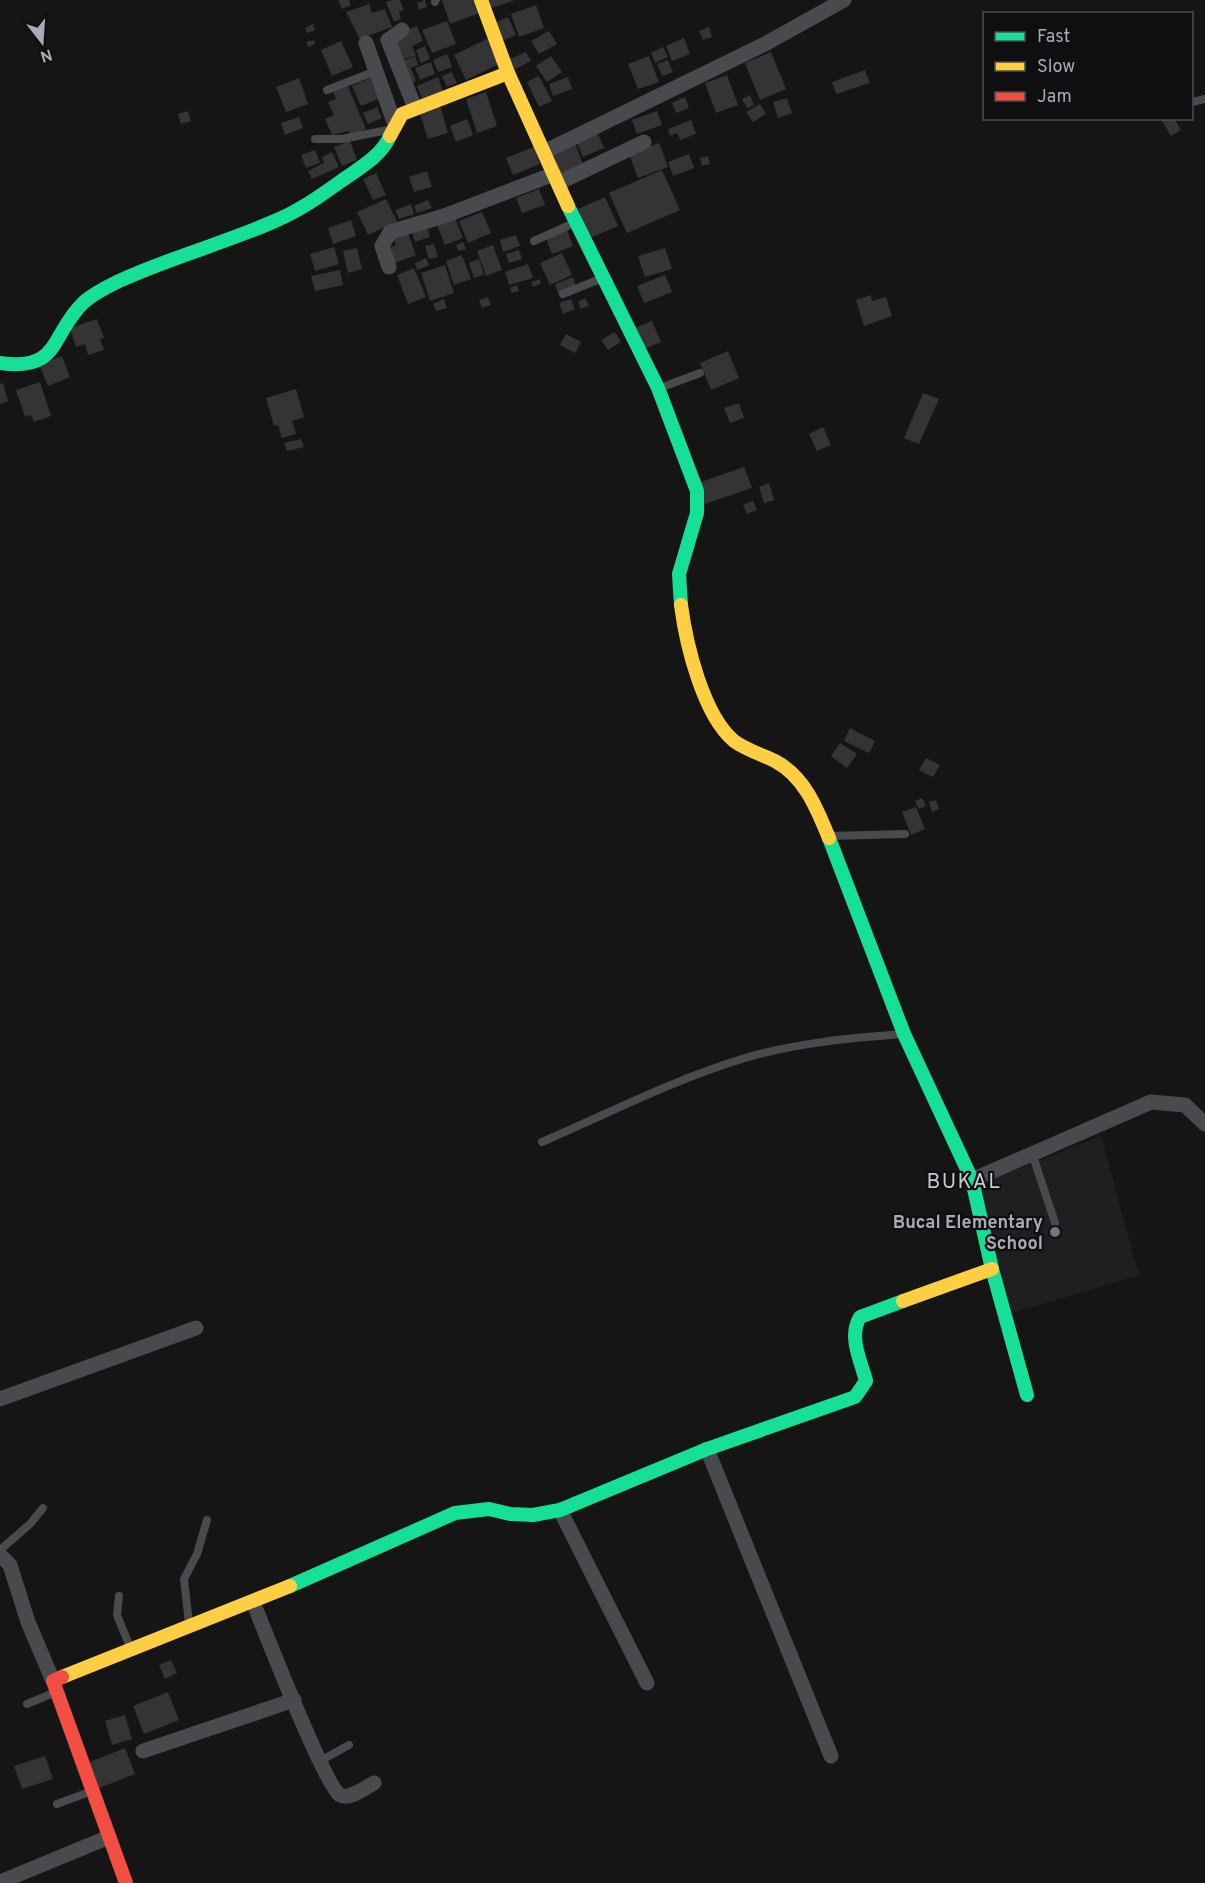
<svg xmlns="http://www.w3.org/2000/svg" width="1205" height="1883" font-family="Overpass,sans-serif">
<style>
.built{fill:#1f1f21}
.building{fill:#343436}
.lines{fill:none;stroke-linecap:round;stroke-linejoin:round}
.lane{stroke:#494a4e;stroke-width:8}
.street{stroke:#494a4e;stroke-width:15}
.fast{stroke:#16e098;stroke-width:14}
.slow{stroke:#ffcf43;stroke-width:14}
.jam{stroke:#f24e42;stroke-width:14}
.poi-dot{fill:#73767e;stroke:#0f0f11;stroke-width:2}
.labels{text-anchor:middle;stroke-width:4.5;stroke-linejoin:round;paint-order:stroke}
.poi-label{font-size:18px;font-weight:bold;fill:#a6abb6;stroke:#0f0f11;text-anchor:end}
.quarter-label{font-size:21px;letter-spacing:1.5px;fill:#c7cad2;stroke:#0f0f11}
</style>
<rect width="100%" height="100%" fill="#151515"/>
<path class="built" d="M1101,1136L1139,1275L1013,1313L966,1189Z"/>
<path class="building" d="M338,0H349L351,5L342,9Z
M392,0H400L404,10L399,12L401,19L394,22L386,2Z
M425,0L427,7L419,10L417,3Z
M442,0H475L480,13L450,24Z
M483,0H515L486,10Z
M369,4L372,13L385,9L392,27L360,39L346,12Z
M536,5L544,28L519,37L511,14Z
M508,17L516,35L499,42L492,24Z
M447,21L456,44L432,53L422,30Z
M313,24L315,30L307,33L305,28Z
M417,26L423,41L412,46L416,55L397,62L392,37Z
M709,27L712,37L703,40L699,31Z
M549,31L557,44L539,54L531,41Z
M489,38L501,63L466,80L454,55Z
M684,38L690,54L672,61L666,46Z
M314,40L315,44L308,47L306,42Z
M341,41L353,67L332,76L321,50Z
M425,46L430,59L421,63L416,50Z
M663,47L668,57L655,63L651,53Z
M526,52L531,61L515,69L510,59Z
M771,52L786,89L760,100L745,63Z
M447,54L452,67L438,72L433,60Z
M415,56L418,65L411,68L416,81L408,84L402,61Z
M551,56L562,72L547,82L536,66Z
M649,56L659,82L638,89L628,64Z
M668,60L673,72L662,76L657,64Z
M431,62L435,74L420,80L415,68Z
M865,70L870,83L836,94L832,82Z
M452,72L457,83L447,87L442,76Z
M727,75L738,105L716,113L705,83Z
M539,76L552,101L539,107L527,82Z
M438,77L443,91L422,99L417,86Z
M568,77L572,89L553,96L549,84Z
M299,78L308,104L286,112L276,87Z
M370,78L378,99L361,106L352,86Z
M347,84L366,129L351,136L349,131L332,135L325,119L334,115L328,102L336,99L333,91Z
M486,92L497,126L477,133L466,99Z
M750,95L754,105L747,108L742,99Z
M685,97L689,108L676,113L672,103Z
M787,98L792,113L778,118L773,102Z
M439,102L448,133L428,139L418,108Z
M760,104L766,114L753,122L746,112Z
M377,107L382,118L368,124L363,113Z
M188,111L191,121L181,124L178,114Z
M657,111L662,125L637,134L632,120Z
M299,117L303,128L285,135L281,123Z
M1160,118H1174L1181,130L1171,136Z
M467,119L473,135L456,142L450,126Z
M691,120L696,134L680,140L677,133L670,136L668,129Z
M596,130L604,148L583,157L575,139Z
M350,141L357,160L342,166L334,147Z
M575,143L583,165L560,174L552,151Z
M659,143L668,167L638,178L629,154Z
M534,147L540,164L513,175L506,158Z
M315,150L320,163L306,168L301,155Z
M332,152L339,167L312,179L308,171L324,163L322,157Z
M689,154L694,168L673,176L668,162Z
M708,156L710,164L702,166L700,158Z
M662,170L680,210L627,233L609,193Z
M427,171L432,187L414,192L409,177Z
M376,173L386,195L373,200L363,179Z
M539,189L545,205L522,213L516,198Z
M605,197L618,226L590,238L578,209Z
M386,199L397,221L368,235L357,212Z
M428,200L432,208L417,213L414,206Z
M411,204L414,214L399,219L395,210Z
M482,212L491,233L468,243L459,221Z
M455,218L463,238L445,245L437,225Z
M351,220L356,236L333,244L328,228Z
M426,224L430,237L415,242L411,229Z
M407,230L416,255L395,263L389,248L396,245L392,236Z
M567,230L573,246L552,254L546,238Z
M516,235L520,246L503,252L500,240Z
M463,242L466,249L458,251L456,245Z
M434,244L438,257L429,259L425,246Z
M493,245L502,270L486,276L477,251Z
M334,247L339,264L315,271L310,254Z
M357,248L362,269L348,273L343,251Z
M665,248L672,269L645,277L638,256Z
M519,250L522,259L509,263L506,254Z
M562,253L572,275L550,285L540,263Z
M462,255L471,279L454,285L446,261Z
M426,258L429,265L417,270L415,263Z
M479,259L484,275L474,278L469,263Z
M528,264L533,278L509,285L505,272Z
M445,265L454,293L430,301L421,273Z
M414,268L426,297L408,304L397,275Z
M340,270L343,285L315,291L311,276Z
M665,275L672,292L644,303L637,286Z
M573,277L576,287L558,294L555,284Z
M540,279L541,284L533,287L531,282Z
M517,285L519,291L512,293L510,288Z
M871,295L872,301L886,297L892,316L864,326L856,300Z
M488,297L491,305L482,308L479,300Z
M585,298L589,306L581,309L578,302Z
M444,299L447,308L436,311L433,304Z
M571,299L575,309L563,314L559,303Z
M97,319L104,338L100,339L104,350L88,355L85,344L76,347L70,328Z
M652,321L661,342L644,349L635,328Z
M615,332L621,342L608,350L601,340Z
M566,334L581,342L575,353L560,345Z
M728,351L739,378L711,390L700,363Z
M62,356L70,377L48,386L39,364Z
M40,382L51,416L34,422L31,415L25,417L16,390Z
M3,383L8,401L0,404V384Z
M296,389L304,417L292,421L296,434L282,438L278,425L274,426L266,398Z
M923,393L939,399L919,444L904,438Z
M739,403L744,418L730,423L724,408Z
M823,427L831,445L817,451L809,434Z
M301,439L304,447L287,451L284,443Z
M744,467L752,488L705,504L698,483Z
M769,483L774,500L764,503L759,487Z
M753,501L757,510L747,514L743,505Z
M850,728L875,741L869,753L844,741Z
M840,743L857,754L847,768L831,756Z
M926,758L940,765L933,777L919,770Z
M922,798L926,806L919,809L915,801Z
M936,800L939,809L932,812L929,802Z
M916,807L925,829L911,835L902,812Z
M171,1660L177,1673L165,1679L159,1665Z
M168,1692L179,1720L144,1734L133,1706Z
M125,1715L132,1739L112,1745L105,1721Z
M125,1748L135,1774L97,1789L87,1763Z
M45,1756L53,1779L22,1789L14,1766Z"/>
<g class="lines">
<path class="lane" d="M435,2L436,0
M327,90L376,71
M1192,102L1205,99
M315,139H342L388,130
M534,241L574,223
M563,294L600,279
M660,388L700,373
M829,836L905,834
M542,1142C609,1113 675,1079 745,1058C796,1043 850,1038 903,1034
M1032,1153L1055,1223
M0,1550L30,1524L43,1508
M119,1596L117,1615L130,1647
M189,1623L184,1579L197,1554L207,1520
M27,1704L56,1692
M320,1761L349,1745
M57,1804L92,1791"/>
<path class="street" d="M402,30L388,40L415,108
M366,43L394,122
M546,151L765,44L844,0
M558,183L644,142
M389,267L382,246L390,232L444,216L554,174
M972,1180L1151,1102L1185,1105L1205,1124
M0,1399L196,1328
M707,1449L831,1756
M560,1510L647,1683
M0,1555L10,1565L28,1622L53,1681
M253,1602C264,1629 325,1786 340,1795C349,1800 365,1788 374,1783
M143,1751L294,1700
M0,1882L109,1837"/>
<path class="fast" d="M568,206L658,388L697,491V513L679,574L681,605
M0,363C61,372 50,334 84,302C94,293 107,287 119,281C171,257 226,243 277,220C301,210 323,194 344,179C361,167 381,156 390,136
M829,838L904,1034L972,1180L992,1269L1027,1395
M290,1586L455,1513L489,1509L510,1514L533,1515L560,1510L707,1449L855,1397L866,1381C861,1361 848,1337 860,1317L903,1301"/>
<path class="slow" d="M481,0L508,73L568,206
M390,136L402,114L508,73
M681,605C686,644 703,715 734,741C746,750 761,754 775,761C805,777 817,809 829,838
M903,1301L992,1269
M62,1677L290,1586"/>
<path class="jam" d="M62,1677L53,1681L126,1883"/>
</g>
<circle class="poi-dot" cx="1055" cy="1232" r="6"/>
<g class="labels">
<g class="poi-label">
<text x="1043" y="1228">Bucal Elementary<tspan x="1043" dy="21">School</tspan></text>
</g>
<g class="quarter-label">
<text x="964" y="1188">BUKAL</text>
</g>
</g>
<rect x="983" y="12" width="210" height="108" fill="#0f0f11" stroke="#4b4d53" stroke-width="1.5"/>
<rect x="995" y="32" width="30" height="9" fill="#16e098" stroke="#4b4d53" stroke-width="1.5"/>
<text x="1037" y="42" font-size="18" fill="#a6abb6">Fast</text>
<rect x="995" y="62" width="30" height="9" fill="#ffcf43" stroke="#4b4d53" stroke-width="1.5"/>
<text x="1037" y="72" font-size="18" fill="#a6abb6">Slow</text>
<rect x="995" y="92" width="30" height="9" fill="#f24e42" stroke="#4b4d53" stroke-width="1.5"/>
<text x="1037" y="102" font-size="18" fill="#a6abb6">Jam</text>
<g transform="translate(42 42) rotate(163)" stroke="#0f0f11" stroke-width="4.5" paint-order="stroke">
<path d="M0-4.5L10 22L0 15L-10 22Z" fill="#a6abb6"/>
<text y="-9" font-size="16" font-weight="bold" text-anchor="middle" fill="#a6abb6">N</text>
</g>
</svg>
